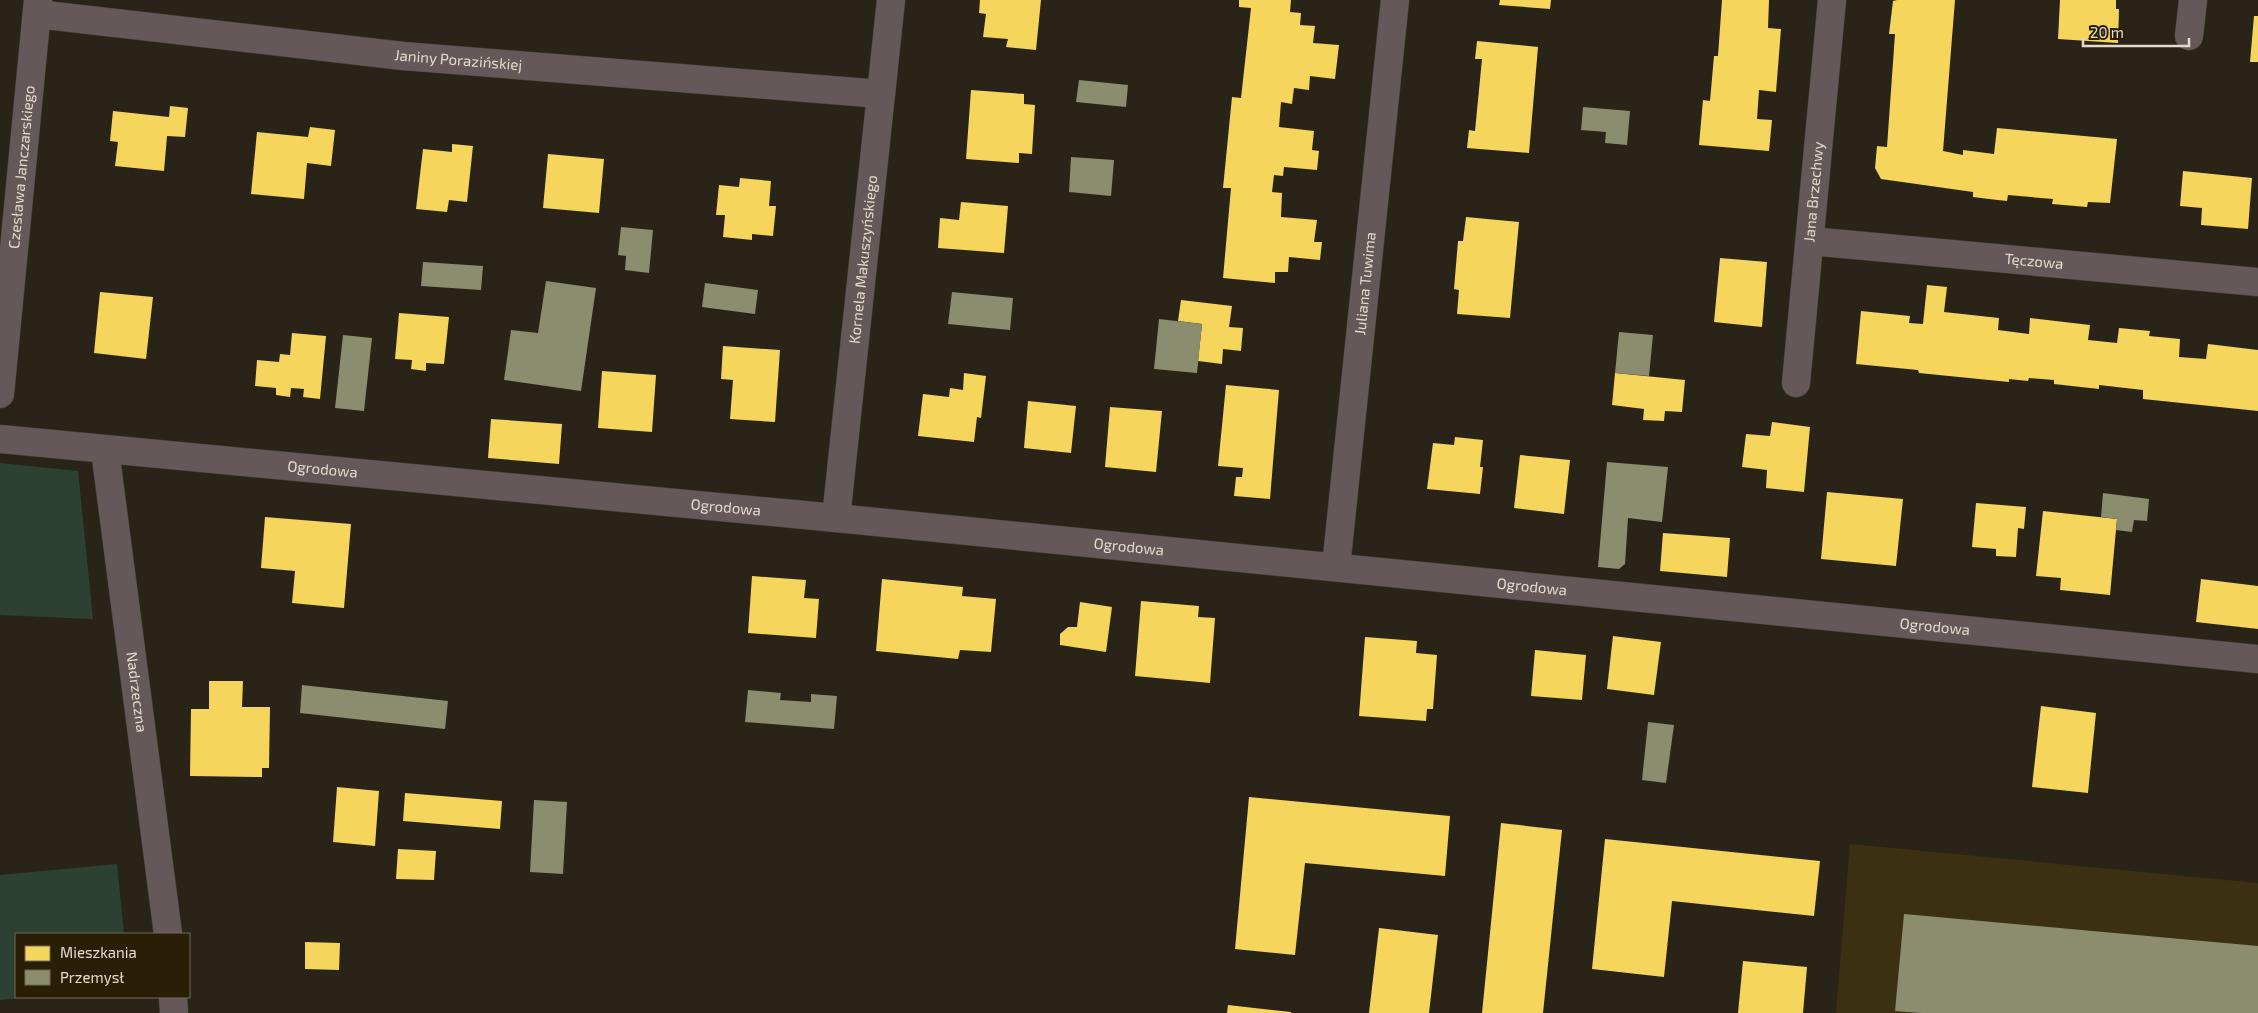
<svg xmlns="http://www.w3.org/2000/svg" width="2258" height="1013" font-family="'Exo 2',sans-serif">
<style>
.built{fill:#3c3013}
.green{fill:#2c4132}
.homes{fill:#f6d55c}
.industry{fill:#8c8c6e}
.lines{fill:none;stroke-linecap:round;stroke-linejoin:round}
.minor-casing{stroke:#464137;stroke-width:29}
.minor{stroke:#645858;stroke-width:28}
.labels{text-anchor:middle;stroke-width:5;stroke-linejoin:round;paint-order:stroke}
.street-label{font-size:15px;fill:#e2dcce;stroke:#281f06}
</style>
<rect width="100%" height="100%" fill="#2a2418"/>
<path class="built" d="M1850,844L2258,883V1013H1836Z"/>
<path class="green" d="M0,463L78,471L93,619L0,615Z
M117,864L124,934H16V997H31L0,1000V875Z"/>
<path class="homes" d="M980,0H1041L1036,50L1006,47L1008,39L983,37L986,14L979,13Z
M1239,0H1291L1290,12L1301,13L1300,25L1315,26L1313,43L1339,45L1335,79L1310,76L1309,90L1294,88L1292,104L1281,102L1279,127L1314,131L1312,150L1319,151L1317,170L1284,167L1283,176L1274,175L1272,192L1282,193L1281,217L1317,220L1314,242H1322L1320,260L1289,257L1288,272H1275V283L1223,278L1231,188H1223L1232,97L1241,98L1251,8L1239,7Z
M1500,0H1551L1550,9L1499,5Z
M1722,0H1769L1768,28L1781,29L1776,92L1759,90L1758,105L1757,119L1772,120L1769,151L1699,145L1703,100L1710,101L1714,56H1718Z
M1897,0H1955L1943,151L1963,155V150L1994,154L1997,128L2117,139L2110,203L2088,202L2087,207L2052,204L2053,199L2008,195L2007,201L1989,199L1973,197V192L1881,179L1875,168L1877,146L1887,147L1895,34H1889L1893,1Z
M2060,0H2116V9H2119L2118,43L2058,39Z
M2254,16H2258V62H2250Z
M1477,41L1538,47L1529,153L1467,148L1469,130L1475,131L1482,59H1475Z
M971,90L1024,94V104L1035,105L1032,154L1019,153V163L966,159Z
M170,106L188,108L185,137L167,136L164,171L115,166L118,142L110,141L113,111L169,117Z
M310,127L335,130L331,166L307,163L304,199L251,194L257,132L308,137Z
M452,144L473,146L467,202L449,200L447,212L416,209L423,149L452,152Z
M548,154L604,159L599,213L543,208Z
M2183,171L2252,178L2248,229L2201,225L2202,208L2180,206Z
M740,178L771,181L769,206H776L773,236L752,234V240L723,237L725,215H716L719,185L739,187Z
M961,202L1008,206L1004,253L938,248L940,218L959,220Z
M1466,217L1519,222L1510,318L1457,314L1459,290L1454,289L1458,241H1463Z
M1720,258L1767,262L1762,327L1714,322Z
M1927,285L1947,287L1944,312L1999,318L1998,330L2029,334L2030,318L2090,325L2088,340L2117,343L2119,328L2150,331L2149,336L2180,339L2179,357L2206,359L2208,344L2258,350V411L2143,399V390L2099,385V389L2054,384V380L2029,378L2028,381L2009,379V382L1919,373L1918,370L1856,364L1861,311L1910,316L1909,323L1923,324Z
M100,292L153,297L146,359L94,353Z
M1181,300L1232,306L1229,327L1243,328L1241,351L1223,349L1222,364L1198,361L1202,324L1178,321Z
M399,313L449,317L444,364L426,363V371L411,369L412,360L395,359Z
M292,333L326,336L320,399L303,397L304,389L291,388L290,397L276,395V388L255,386L257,360L279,362L280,354L290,355Z
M723,346L780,350L775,422L730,419L733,380L721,379Z
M602,371L656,375L652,432L598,428Z
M964,373L986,376L981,418L977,417L974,442L918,436L923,394L949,397L950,388L963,390Z
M1615,373L1685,380L1682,412L1665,411L1664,421L1643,420L1644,409L1612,405Z
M1226,385L1279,390L1270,499L1234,496L1236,477H1242L1243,468L1218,466Z
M1028,401L1076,406L1071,453L1024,448Z
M1110,407L1162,411L1156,472L1105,467Z
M491,419L562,424L559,464L488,458Z
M1772,422L1810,427L1804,492L1766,488L1767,470L1742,467L1746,434L1770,436Z
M1455,437L1483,440L1480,467H1483L1480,494L1427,489L1433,443L1454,445Z
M1520,455L1570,460L1564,514L1514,508Z
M1827,492L1903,499L1896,566L1821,559Z
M1976,503L2026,507L2024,529L2018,528L2016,557L1996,556V549L1972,547Z
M2043,511L2117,519L2110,595L2060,590L2061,578L2036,576Z
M265,517L351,524L344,608L292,603L295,571L261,568Z
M1663,533L1730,538L1727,577L1660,571Z
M752,576L806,580L804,598L819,599L816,638L748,633Z
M882,579L963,587L962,596L996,599L991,652L960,650L958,659L876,651Z
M2201,579L2258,586V629L2196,622Z
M1141,601L1199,606L1198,617L1215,618L1210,683L1135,676Z
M1080,602L1112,607L1106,652L1060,645V634L1068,627H1077Z
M1613,636L1661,642L1654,695L1607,689Z
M1365,637L1417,641L1416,653L1437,655L1433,709H1427L1426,721L1359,716Z
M1535,650L1586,655L1582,700L1531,696Z
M209,681H243L242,707H270L269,768H262V777L190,776L191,709H209Z
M2041,706L2096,713L2088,793L2032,787Z
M337,787L379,791L375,846L333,842Z
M405,793L502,801L500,829L403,821Z
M1249,797L1450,816L1445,876L1305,863L1295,955L1235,949Z
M1501,823L1562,830L1543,1013H1482Z
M1605,839L1820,861L1814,916L1672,901L1664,977L1592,969Z
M398,849L436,851L434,880L396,879Z
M1379,928L1438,935L1429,1013H1369Z
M305,942L340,943L339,970L305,969Z
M1743,961L1807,967L1803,1013H1738Z
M1228,1005L1291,1012V1013H1227Z"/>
<path class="industry" d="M1079,80L1128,85L1126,107L1076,102Z
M1583,107L1630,111L1627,145L1605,143L1606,132L1581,130Z
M1071,157L1114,160L1111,196L1069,192Z
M621,227L653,230L649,273L625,270L626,256L618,255Z
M423,262L483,266L481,290L421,286Z
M546,281L596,288L581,391L504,380L511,330L538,333Z
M705,283L758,290L755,314L702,307Z
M952,292L1013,298L1010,330L948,324Z
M1159,319L1202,324L1197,373L1154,369Z
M1619,332L1653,335L1649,376L1615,373Z
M343,335L372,338L364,411L335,408Z
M1607,462L1668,467L1662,522L1628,518L1625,564L1619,569L1598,567Z
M2103,493L2149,499L2147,521L2134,520L2132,532L2116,530L2117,519L2101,517Z
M302,685L448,701L445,729L300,713Z
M748,690L781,693L780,700L811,702V694L837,696L834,729L745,722Z
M1648,722L1674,725L1666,783L1642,780Z
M534,800L567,802L563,874L530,872Z
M1904,914L2258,946V1013H1921L1895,1011Z"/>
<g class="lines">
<defs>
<g id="minor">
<path id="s1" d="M37,14L403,56L881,94"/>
<path d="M2189,36L2193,0"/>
<path id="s2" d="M1810,241L2258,282"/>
<path id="s3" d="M1796,383L1832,0"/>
<path id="s4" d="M0,394L38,0"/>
<path id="s5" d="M0,439L836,518L2258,659"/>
<path id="s6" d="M105,450L168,934"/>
<path id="s7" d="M836,518L891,0"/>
<path id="s8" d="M1336,567L1395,0"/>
<path d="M173,997L174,1013"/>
</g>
</defs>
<use href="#minor" class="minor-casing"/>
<use href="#minor" class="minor"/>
</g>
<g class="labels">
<g class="street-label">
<text dy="5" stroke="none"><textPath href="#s1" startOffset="424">Janiny Porazińskiej</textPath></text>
<text dy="5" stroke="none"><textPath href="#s4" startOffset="228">Czesława Janczarskiego</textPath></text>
<text dy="5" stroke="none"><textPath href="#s3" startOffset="192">Jana Brzechwy</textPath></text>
<text dy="5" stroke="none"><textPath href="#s7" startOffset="260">Kornela Makuszyńskiego</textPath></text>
<text dy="5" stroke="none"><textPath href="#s2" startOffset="225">Tęczowa</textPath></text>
<text dy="5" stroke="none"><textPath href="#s8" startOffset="285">Juliana Tuwima</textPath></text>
<text dy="5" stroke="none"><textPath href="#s5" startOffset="324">Ogrodowa</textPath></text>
<text dy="5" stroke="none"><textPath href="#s5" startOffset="729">Ogrodowa</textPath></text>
<text dy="5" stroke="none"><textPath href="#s5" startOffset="1134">Ogrodowa</textPath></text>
<text dy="5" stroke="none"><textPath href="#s5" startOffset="1539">Ogrodowa</textPath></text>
<text dy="5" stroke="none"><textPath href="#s5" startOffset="1944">Ogrodowa</textPath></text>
<text dy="5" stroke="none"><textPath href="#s6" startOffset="244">Nadrzeczna</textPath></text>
</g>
</g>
<rect x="15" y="933" width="175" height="65" fill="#281f06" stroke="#726b56"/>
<rect x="25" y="946" width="25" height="15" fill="#f6d55c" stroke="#726b56"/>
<text x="60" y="958" font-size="15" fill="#e2dcce">Mieszkania</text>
<rect x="25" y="970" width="25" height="15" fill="#8c8c6e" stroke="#726b56"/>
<text x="60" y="983" font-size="15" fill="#e2dcce">Przemysł</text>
<path d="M2083 38v8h106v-8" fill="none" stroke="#e2dcce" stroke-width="2.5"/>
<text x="2090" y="38" font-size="15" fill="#e2dcce" stroke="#281f06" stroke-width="4" paint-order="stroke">20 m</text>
</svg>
